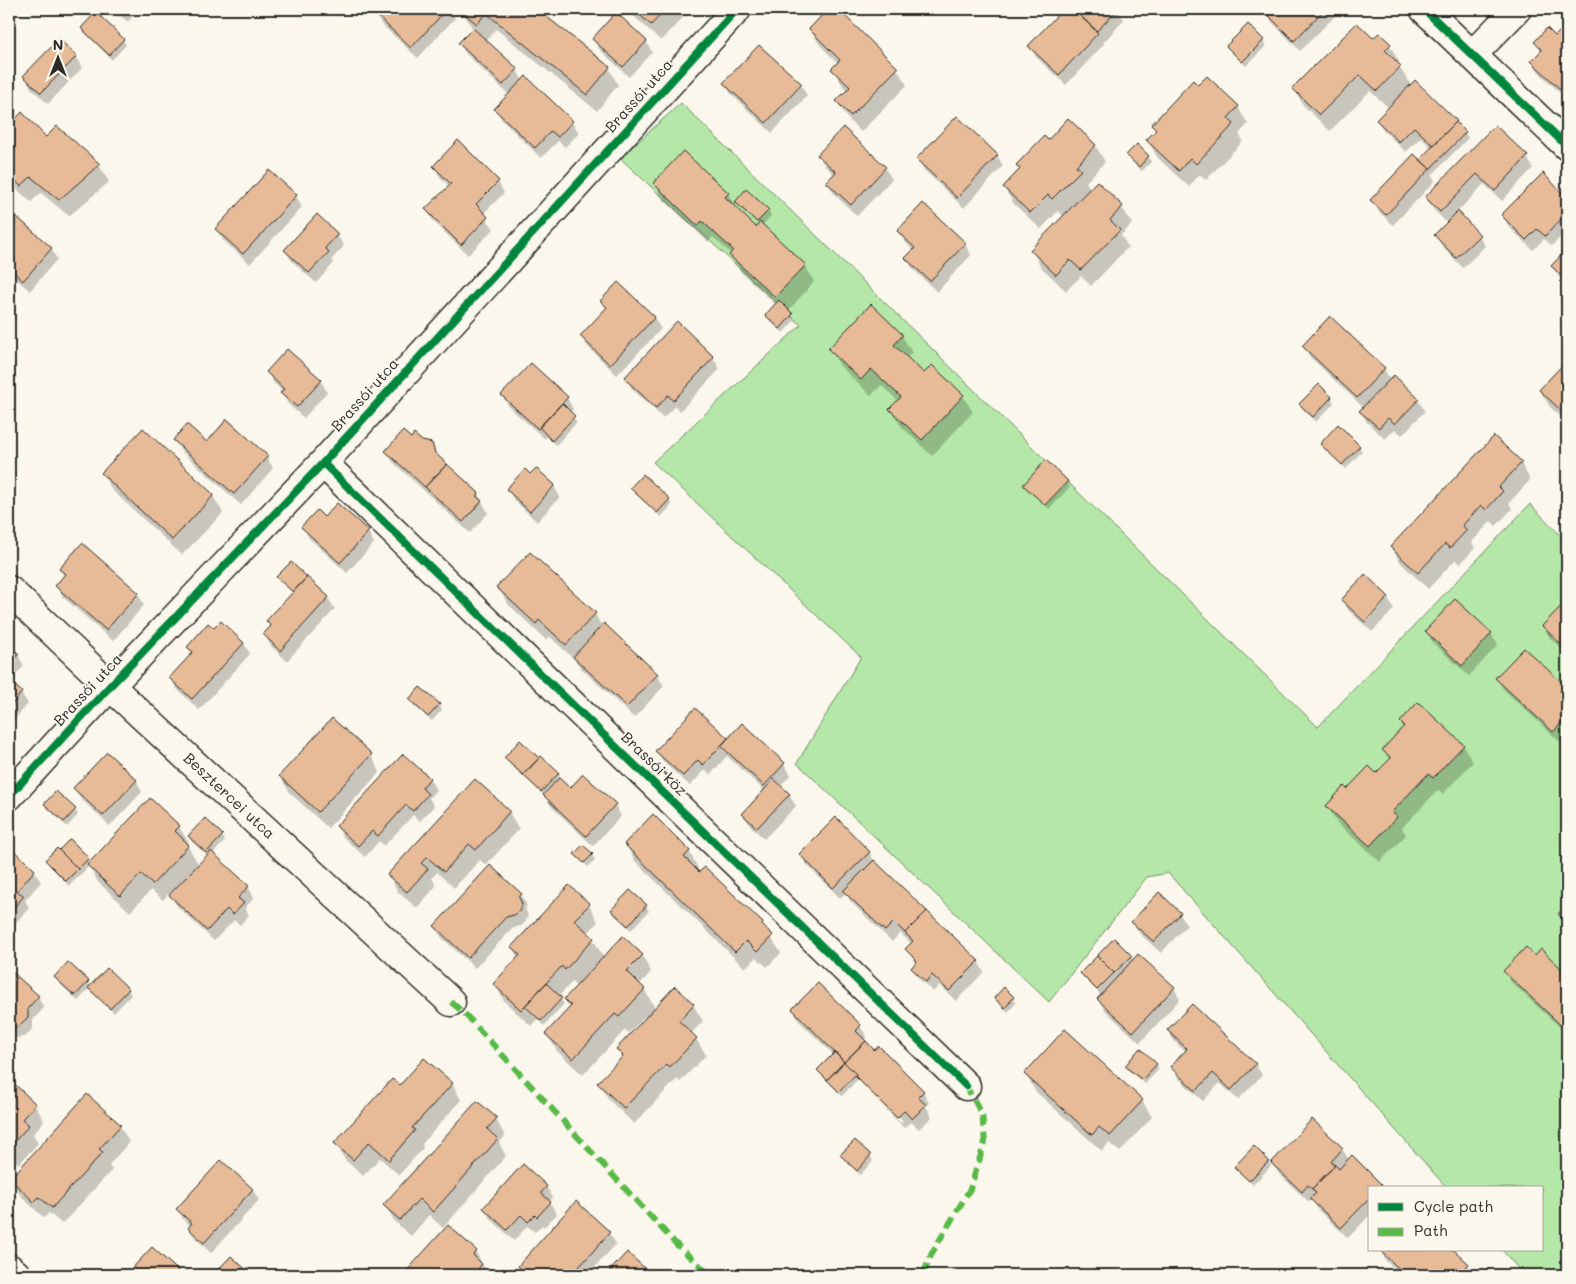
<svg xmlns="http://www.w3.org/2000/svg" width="1576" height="1284" font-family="Mali,sans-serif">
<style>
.green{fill:#b5e8a8;stroke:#708a6a}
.shadow{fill:#0003}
.building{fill:#e7bb97;stroke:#2b2b2b}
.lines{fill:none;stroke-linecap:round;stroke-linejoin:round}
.minor-casing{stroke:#2b2b2b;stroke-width:31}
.minor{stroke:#fbf7ec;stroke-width:28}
.quiet{stroke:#58b947;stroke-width:6;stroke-dasharray:12 6;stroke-linecap:butt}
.cycleway-casing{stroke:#fbf7ec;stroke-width:11}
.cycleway{stroke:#00873e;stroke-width:8}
.labels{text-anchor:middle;stroke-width:4;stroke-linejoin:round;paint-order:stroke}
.street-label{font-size:15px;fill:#2b2b2b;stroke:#fbf7ec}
</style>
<rect width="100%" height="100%" fill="#fbf7ec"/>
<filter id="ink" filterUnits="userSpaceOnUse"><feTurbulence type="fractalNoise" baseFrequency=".02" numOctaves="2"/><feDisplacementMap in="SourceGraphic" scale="10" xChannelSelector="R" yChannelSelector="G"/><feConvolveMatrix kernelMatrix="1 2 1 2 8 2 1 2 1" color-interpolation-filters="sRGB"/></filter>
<g filter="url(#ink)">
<path class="green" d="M681,103L1318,727L1530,504L1567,542V1275H1524L1502,1250H1542V1188H1447L1168,873L1147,877L1049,1002L797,763L861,657L653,462L801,325L620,158Z"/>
<path class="shadow" d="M112,9H138L128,22Z
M380,9H449L455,18L418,58L382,25L375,14Z
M464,9H535L609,68L618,85L597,111L496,29L486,41L517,70L523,81L526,78L572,122L579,133L565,147L558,141L541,158L502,120L496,109L509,95L466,54L459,43L473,29L462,11Z
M626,9H691L661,41Z
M830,9H836L897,69L907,85L861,132L847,118L837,102L848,91L843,86L833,69L838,64L820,45L810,29Z
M1065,9H1117L1124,20L1103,43L1104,44L1066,85L1036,57L1030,46Z
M1268,9H1339L1340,11L1300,51L1272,22L1266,11Z
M1481,9H1497L1489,17Z
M1567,25V100L1539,72L1532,61L1541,52L1536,42L1555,37Z
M82,28L123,40L126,45L112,60L85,33Z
M593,39L646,41L652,52L629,77L600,50Z
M1373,40L1390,45L1399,62L1397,64L1411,85L1456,121L1468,138L1432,175L1435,181L1393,225L1378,211L1372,200L1424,164L1421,159L1432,148L1421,137L1406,152L1384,131L1377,120L1389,108L1370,91L1330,131L1303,105L1294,88Z
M1263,41L1266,46L1246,66L1231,51L1228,46Z
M76,57L82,68L48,104L31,88L25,76Z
M1207,78L1238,107L1248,124L1239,134L1243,141L1206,180L1200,174L1189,187L1157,157L1148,140L1156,131L1152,125L1198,87Z
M725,83L801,85L807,96L772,133L731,94Z
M22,114L46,138L57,127L99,165L109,182L69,216L41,193L31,202L9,182V129Z
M1495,126L1527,157L1533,168L1502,201L1484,184L1457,212L1479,235L1485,246L1463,268L1442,246L1435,235L1447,223L1433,209L1426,198Z
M843,129L885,168L892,179L857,216L834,194L828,182L835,175L825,166L819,155Z
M1048,141L1095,145L1105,162L1086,182L1090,189L1097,183L1122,207L1132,224L1121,235L1128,247L1091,286L1081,276L1066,291L1041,267L1032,250L1064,217L1058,211L1041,229L1014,204L1004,188L1021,171L1018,165Z
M997,155L1003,166L964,208L924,170L918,159Z
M1128,155L1148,156L1151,162L1142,171L1130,160Z
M434,166L498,182L504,193L483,214L494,229L468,255L433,221L427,210L450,187L440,177Z
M269,172L296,196L302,207L250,264L223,240L217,229Z
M1543,175L1567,199V230L1552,246L1544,239L1533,250L1509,227L1503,216Z
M655,183L728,194L738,211L756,228L759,225L739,207L736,202L768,211L771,216L762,226L805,265L814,282L788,311L795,320L783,333L770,320L767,315L776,305L741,272L731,254L713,237L708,242L664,200Z
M9,212L51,248L57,259L30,291L9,273Z
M317,216L337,235L344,246L332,259L334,263L316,283L292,261L285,250Z
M898,231L965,244L971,255L937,292L913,269L907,258L914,251L905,242Z
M1567,251V285L1559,277L1553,266Z
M618,284L654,318L661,329L617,375L588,347L581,336L607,309L602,301Z
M871,306L902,336L912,352L906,359L924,375L963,396L973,412L932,456L901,426L891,410L899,402L881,385L871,396L840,366L830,349Z
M677,323L713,358L720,369L680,411L675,406L663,418L632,389L626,378Z
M1304,346L1384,369L1390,380L1418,400L1425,411L1402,435L1395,429L1385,439L1367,422L1361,411L1364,408L1310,357Z
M1567,361V422L1550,407L1540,390Z
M267,372L321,381L327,392L304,418L288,404L282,393L283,392L274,383Z
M1319,386L1331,398L1334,403L1316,422L1304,410L1301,405Z
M503,396L567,398L573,409L570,413L577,422L556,445L547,436L545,439L509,407Z
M143,430L213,496L223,513L182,555L112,490L102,473Z
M175,440L207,444L267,457L273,468L241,505L181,451Z
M411,440L431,444L438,458L478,494L488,513L470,533L393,462L386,451Z
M1322,444L1359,446L1362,451L1346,469L1325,449Z
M1521,463L1530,480L1509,503L1512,509L1496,526L1491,521L1472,542L1475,548L1460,564L1456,559L1428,589L1401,563L1391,547Z
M530,475L554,486L560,497L537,522L514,500L508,489Z
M643,475L669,500L672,505L661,517L635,493L632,488Z
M1067,482L1070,487L1049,509L1028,490L1025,485Z
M324,519L368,532L374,543L347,573L309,538L303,527Z
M82,544L138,594L144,605L113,641L63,597L57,586L65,577L60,569Z
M291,563L328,598L335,609L287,661L271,646L265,635L271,627L267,621L293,593L281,582L278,577Z
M498,587L595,614L602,627L604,625L657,675L664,686L634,718L581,668L576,661L549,636L546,640L508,604Z
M1388,598L1394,609L1372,632L1349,611L1342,600Z
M1455,601L1491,634L1498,645L1469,676L1433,643L1427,632Z
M1567,601V654L1550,638L1544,627Z
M214,630L244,643L250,654L199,710L177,689L171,678L193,654L188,647Z
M9,647L18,655L24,666L9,682L21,693L28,704L14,720L9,715Z
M1524,649L1567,689V735L1560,742L1503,689L1497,678Z
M420,688L439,705L442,710L432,721L413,705L411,699Z
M695,710L728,740L742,725L784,764L791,775L780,786L789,795L796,806L764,839L750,825L743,814L765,791L727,756L710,775L705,770L690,786L663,762L657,751Z
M1401,722L1463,745L1473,762L1443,794L1438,790L1402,828L1406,835L1380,862L1337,823L1327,806L1376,774L1390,760L1383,750L1404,727Z
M520,742L539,760L541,757L558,774L561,779L560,781L570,789L615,805L621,816L593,846L551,806L545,796L509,763L506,758Z
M371,755L380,772L328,828L290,793L280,776Z
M403,755L430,779L436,790L429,798L434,806L420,821L413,815L384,846L379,841L365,857L344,838L337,827Z
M136,780L142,792L110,826L81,799L74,788Z
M475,781L509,812L519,829L486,865L480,860L454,888L437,872L432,878L436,886L417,908L398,892L389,875Z
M46,804L75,810L78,815L67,827L49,809Z
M205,820L222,836L225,841L213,854L248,886L254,898L245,908L249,915L240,925L234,920L214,941L177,906L169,893L163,900L151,890L130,912L98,882L89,866L69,886L49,865L46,860L59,852L88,859L90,863L179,827L189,843L187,845L199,865L208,856L192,842L189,837Z
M626,845L689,851L698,868L696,870L762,924L781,953L767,967L756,957L745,968L635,861Z
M13,852L34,871L41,882L25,900L29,908L10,929L9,927V856Z
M869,852L876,864L978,961L984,972L956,1001L939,985L933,992L919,979L912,968L916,963L907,950L912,944L900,933L892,942L851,902L846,893L840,898L807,865L801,854Z
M576,854L592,855L595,860L588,867L579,859Z
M521,895L527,906L525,908L528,916L525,923L521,926L513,928L475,968L441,937L435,926Z
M589,905L598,922L587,934L593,939L604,958L642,955L651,972L639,985L644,989L655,1008L693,1005L703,1021L691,1034L696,1039L706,1055L680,1082L677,1079L634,1124L609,1100L599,1083L622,1058L617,1049L646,1018L644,1017L629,1033L625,1030L583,1075L557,1051L547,1034L571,1009L565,999L577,987L572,982L559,996L564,1004L544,1026L537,1019L531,1026L504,1001L495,984L518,958L512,947Z
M1567,905V939L1562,931L1567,926L1559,914Z
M646,906L649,911L631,930L615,916L612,910Z
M1180,914L1187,925L1161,953L1139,933L1133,922Z
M1541,951L1567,976V1034L1511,982L1505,971L1535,958Z
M1131,956L1134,961L1174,988L1180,999L1140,1043L1105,1010L1098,999L1102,996L1084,978L1081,973Z
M9,971L38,997L44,1008L33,1020V1028L25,1037L16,1038L9,1046Z
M55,977L88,982L91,987L128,989L131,995L114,1013L93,993L90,988L78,1001L58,982Z
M818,984L860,1026L867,1037L863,1041L874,1052L923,1091L929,1103L926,1106L932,1117L919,1129L911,1122L904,1128L860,1083L901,1123L903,1121L860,1079V1082L858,1079L842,1096L822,1075L819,1070L834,1055L799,1021L793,1009Z
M1004,989L1013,998L1016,1003L1008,1012L998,1003L995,998Z
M1168,1031L1255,1064L1262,1075L1238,1100L1220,1083L1203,1101L1178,1078L1172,1067L1186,1052L1175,1042Z
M1156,1064L1159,1069L1145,1084L1129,1071L1126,1066Z
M1026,1074L1142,1101L1152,1117L1120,1152L1109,1143L1102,1151L1035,1091Z
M9,1081L35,1105L44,1121L33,1134L38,1143L19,1164L11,1157L9,1160Z
M452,1083L461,1100L422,1144L423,1148L399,1175L380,1158L363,1176L345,1160L336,1144L400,1087Z
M496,1119L505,1136L499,1143L506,1156L443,1228L429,1215L411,1236L395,1222L385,1205Z
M120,1126L129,1142L109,1165L112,1170L62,1224L49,1213L44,1218L21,1196L11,1179Z
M855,1142L870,1156L873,1161L860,1175L845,1160L842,1155Z
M1342,1149L1349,1160L1383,1188H1370V1215L1348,1238L1318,1210L1312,1199L1309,1202L1279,1174L1273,1163Z
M1268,1161L1271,1166L1253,1185L1239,1172L1236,1167Z
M546,1186L553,1198L549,1201L557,1214L544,1227L542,1225L535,1232L527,1226L514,1241L491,1219L484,1208Z
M252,1189L259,1200L211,1253L196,1239L189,1228L191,1226L184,1220L178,1209Z
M576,1203L609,1233L616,1244L588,1275H524L519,1266Z
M448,1227L476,1252L488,1275H405Z
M152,1249L181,1275H128Z
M1380,1250H1452L1468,1265L1474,1275H1402L1386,1261Z
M1364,1271L1369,1275H1361Z"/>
<path class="building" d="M378,9H447L411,48L374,13Z
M462,9H537L610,67L587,95L486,13L477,24L461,11Z
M633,9H666L651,25Z
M828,9H838L898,68L851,116L836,101L850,87L831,69L840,60L809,29Z
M1063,9H1073L1098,33L1059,75L1028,46Z
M1073,9H1118L1097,31Z
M1266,9H1325L1294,41L1264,11Z
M96,12L124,39L109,55L81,28Z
M616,12L647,41L623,67L592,39Z
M1357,23L1373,38L1379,33L1391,44L1385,50L1401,66L1377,91L1360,75L1319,115L1292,88Z
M1248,24L1264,40L1242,62L1226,46Z
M1567,24V82L1560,89L1531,61L1542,50L1534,42L1547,28L1555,36Z
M473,28L518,69L503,85L458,43Z
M59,39L77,56L41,93L23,76Z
M759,45L802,84L766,123L723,83Z
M526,76L573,121L558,137L551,131L535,148L494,109Z
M1207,76L1239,106L1228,118L1234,124L1196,164L1190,158L1179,171L1146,140L1156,130L1151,125L1193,80L1198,85Z
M1415,80L1457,121L1433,145L1414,127L1399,142L1376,120Z
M22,112L46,137L57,126L100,164L59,200L31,177L21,186L9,175V127Z
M957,116L998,155L957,198L916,159Z
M1068,118L1096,145L1076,166L1081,170L1052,199L1048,195L1030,213L1003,187L1020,169L1016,165L1044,136L1048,140Z
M1456,122L1466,132L1430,169L1420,159Z
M1495,125L1528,156L1495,191L1477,174L1440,212L1425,197Z
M843,127L886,167L851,205L826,182L836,172L817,155Z
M458,140L499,181L476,204L488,217L461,245L425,209L451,184L433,166Z
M1137,144L1149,156L1139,167L1126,155Z
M683,151L729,193L725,197L756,227L760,222L806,265L775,297L729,255L733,250L702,221L698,226L653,183Z
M1414,154L1430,169L1386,215L1370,200Z
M269,170L297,195L243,254L215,229Z
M1543,173L1567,198V213L1545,236L1537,229L1526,240L1501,215Z
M1097,181L1123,206L1110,220L1120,230L1081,270L1070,260L1056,275L1030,250Z
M746,189L769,210L757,222L735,202Z
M923,203L966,243L930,281L905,258L915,248L897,231Z
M9,210L52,248L23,281L9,268Z
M1458,211L1480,235L1456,258L1434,235Z
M317,214L338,234L325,248L329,252L309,273L284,250Z
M1567,249V281L1551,266Z
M618,282L655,317L610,365L580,336L607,307L600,301Z
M779,300L793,314L780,329L765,315Z
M871,304L903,335L894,345L924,373L932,365L964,395L922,440L889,409L901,397L871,369L861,380L828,349Z
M1330,316L1385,368L1357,398L1302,346Z
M677,321L714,357L673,401L668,395L656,408L624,378Z
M287,349L322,380L297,407L280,393L284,389L266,372Z
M1567,360V414L1566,415L1539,390Z
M531,363L568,397L538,429L501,395Z
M1394,375L1419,399L1395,424L1388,418L1379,428L1359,411Z
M1319,384L1332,397L1313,417L1299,404Z
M562,403L575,416L552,441L539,427Z
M227,419L268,456L234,494L173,440L187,424L207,442Z
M1338,424L1360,446L1342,465L1320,444Z
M143,428L214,495L172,540L101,473Z
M403,431L411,438L414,434L422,441L432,443L435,453L447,464L425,487L385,451Z
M1494,436L1522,462L1499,487L1503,491L1486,510L1481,505L1462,526L1467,530L1450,548L1445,544L1418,573L1390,547Z
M1046,460L1068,481L1045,505L1023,485Z
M447,464L479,493L476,496L482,501L463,522L425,487Z
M536,468L555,485L530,512L506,489L525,469L530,474Z
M643,474L670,499L657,513L630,488Z
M337,503L369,531L340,563L301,527L317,510L324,517Z
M82,543L139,593L106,630L55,586L65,574L59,569Z
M530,552L596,613L566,645L539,620L536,624L496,587Z
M291,562L307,577L293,592L276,577Z
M1365,574L1389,597L1365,622L1341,600Z
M307,577L329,597L280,651L263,634L271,626L266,621Z
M1455,599L1492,633L1462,666L1425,631Z
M1567,600V650L1542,626Z
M221,621L244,643L192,699L169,678L193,652L187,647L208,623L214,628Z
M604,623L658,674L627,707L573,657Z
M9,645L19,654L9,665Z
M1524,648L1567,687V695L1563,699L1567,703V717L1553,732L1495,678Z
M9,680L22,692L9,708Z
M420,687L440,704L428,717L409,699Z
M1418,702L1464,745L1433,778L1428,774L1392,812L1397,817L1370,846L1326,806L1344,786L1347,789L1369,766L1376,773L1391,758L1382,750L1404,726L1400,722Z
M695,708L728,738L703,765L698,760L683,776L655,751Z
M332,718L372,754L318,812L279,776Z
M742,723L785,763L764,786L721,746Z
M520,740L539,758L523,775L504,758Z
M107,752L137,780L103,816L73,788Z
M403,754L430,778L422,788L428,794L413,811L406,805L378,836L372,831L358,846L336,826Z
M541,756L559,773L541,792L523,775Z
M583,774L616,804L586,836L543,795L559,778L570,788Z
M475,779L510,811L476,850L469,844L444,872L427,857L421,863L428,869L407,892L387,875Z
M774,779L790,794L757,828L742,814Z
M56,791L76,809L64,822L44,804Z
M150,798L180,826L175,831L189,845L153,884L141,874L120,896L87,865Z
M653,814L690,851L684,857L699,872L705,867L763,923L762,925L773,935L757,952L746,941L735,952L624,844Z
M836,817L870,852L833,888L799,854Z
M205,818L223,835L206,853L188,836Z
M70,839L89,858L78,869L59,850Z
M583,845L593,854L584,863L574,854Z
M57,848L78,869L66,881L45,860Z
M13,850L35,870L17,891L24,896L9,913V855Z
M211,851L249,886L238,898L244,903L233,915L227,909L207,931L169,895Z
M874,860L927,911L905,933L894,922L885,931L843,891Z
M490,865L522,894L519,897L522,904L519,912L514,915L506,917L468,958L434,926Z
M569,885L590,904L574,920L594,938L565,970L562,966L521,1010L493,984L520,955L511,947Z
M630,890L647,905L628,926L611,910Z
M1159,892L1181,913L1154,942L1131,922Z
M1567,904V923L1558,914Z
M927,911L979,961L949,991L932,975L926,982L911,968L917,961L905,949L913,941L905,933Z
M1567,924V936L1561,930Z
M623,936L643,955L627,971L645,989L619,1017L615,1014L573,1059L545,1034L571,1006L564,999Z
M1114,938L1132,956L1114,973L1097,956Z
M1526,947L1535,956L1541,949L1567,974V1031L1503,971Z
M1138,954L1175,987L1133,1032L1097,999Z
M1097,956L1114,973L1097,990L1080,973Z
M68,962L89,981L75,996L54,977Z
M107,968L129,989L110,1009L88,988Z
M9,969L39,996L28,1008V1017L19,1026L9,1029Z
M546,983L562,998L541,1021L525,1006Z
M818,983L861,1025L856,1031L866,1041L844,1062L792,1009Z
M675,986L694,1004L679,1021L697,1038L670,1067L667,1064L624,1108L597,1083L623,1056L616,1049Z
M1004,987L1014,997L1005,1008L994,998Z
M1192,1004L1256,1064L1231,1090L1213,1073L1196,1091L1170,1067L1187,1049L1167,1030Z
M1065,1029L1143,1100L1110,1136L1099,1127L1092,1135L1024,1074Z
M866,1041L874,1050L879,1046L924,1091L918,1097L926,1105L912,1119L904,1111L897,1118L855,1076L856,1074L844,1062Z
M1140,1048L1157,1064L1142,1080L1125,1066Z
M835,1052L844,1062L827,1080L817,1070Z
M424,1058L453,1083L412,1128L415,1130L389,1160L369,1142L353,1160L334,1143L392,1079L400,1085Z
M844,1062L856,1074L839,1092L827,1080Z
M9,1079L36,1104L22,1119L29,1125L9,1148Z
M87,1094L121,1125L99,1149L103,1152L52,1208L39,1197L34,1202L10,1179Z
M477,1101L497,1118L487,1129L498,1139L433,1212L419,1199L400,1220L383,1205Z
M1312,1119L1343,1148L1331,1162L1335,1165L1312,1189L1308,1185L1302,1192L1271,1163Z
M855,1140L871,1155L857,1171L840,1155Z
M1254,1146L1269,1161L1249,1181L1234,1167Z
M1352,1155L1382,1185L1379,1188H1370V1198L1341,1228L1310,1199L1316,1193L1312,1189L1335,1165L1339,1169Z
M221,1160L253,1189L204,1243L188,1228L192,1223L176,1209Z
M523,1164L547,1186L541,1193L551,1202L537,1217L535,1215L528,1222L521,1215L507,1230L483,1208Z
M576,1201L610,1232L572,1275H528L518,1266Z
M448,1225L477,1251L473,1255L482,1264L472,1275H403Z
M152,1247L183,1275H126Z
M1379,1250H1454L1469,1264L1459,1275H1406Z
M627,1252L652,1275H606Z
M231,1256L252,1275H213Z"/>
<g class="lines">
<defs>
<path id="minor" d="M1424,9L1567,146
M1472,55L1517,9
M323,463L966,1086
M9,590L110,686L451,1002
M9,796L110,686L323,463L737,9
M9,1268L17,1275"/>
</defs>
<use href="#minor" class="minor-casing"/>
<use href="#minor" class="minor"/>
<path class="quiet" d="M451,1002L464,1013L676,1244L710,1275
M923,1275L932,1253L970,1189L985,1142L982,1114L966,1086"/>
<defs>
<path id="cycleway" d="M1424,9L1567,146
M323,463L966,1086
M9,796L110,686L323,463L737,9"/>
</defs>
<use href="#cycleway" class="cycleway-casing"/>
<use href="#cycleway" class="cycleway"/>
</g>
</g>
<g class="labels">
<g class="street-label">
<text transform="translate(639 96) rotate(-48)" y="5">Brassói utca</text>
<text transform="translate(365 395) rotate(-48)" y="5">Brassói utca</text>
<text transform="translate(88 690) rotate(-47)" y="5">Brassói utca</text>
<text transform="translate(654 764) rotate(44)" y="5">Brassói köz</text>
<text transform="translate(229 796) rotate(43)" y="5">Besztercei utca</text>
</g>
</g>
<rect width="1576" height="1284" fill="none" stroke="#fbf7ec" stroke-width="30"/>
<rect x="15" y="15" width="1546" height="1254" fill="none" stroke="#2b2b2b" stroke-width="2" filter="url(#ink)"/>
<rect x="1368" y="1186" width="175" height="65" fill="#fbf7ec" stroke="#a8a59f"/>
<rect x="1378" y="1203" width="25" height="8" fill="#00873e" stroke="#a8a59f"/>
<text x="1414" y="1212" font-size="15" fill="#2b2b2b">Cycle path</text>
<rect x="1378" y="1228" width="25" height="8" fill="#58b947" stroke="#a8a59f"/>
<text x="1414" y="1236" font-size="15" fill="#2b2b2b">Path</text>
<g transform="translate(58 58)" stroke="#fbf7ec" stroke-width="4" paint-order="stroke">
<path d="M0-4L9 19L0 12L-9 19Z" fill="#2b2b2b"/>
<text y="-8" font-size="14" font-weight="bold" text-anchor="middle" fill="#2b2b2b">N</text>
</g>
</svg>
